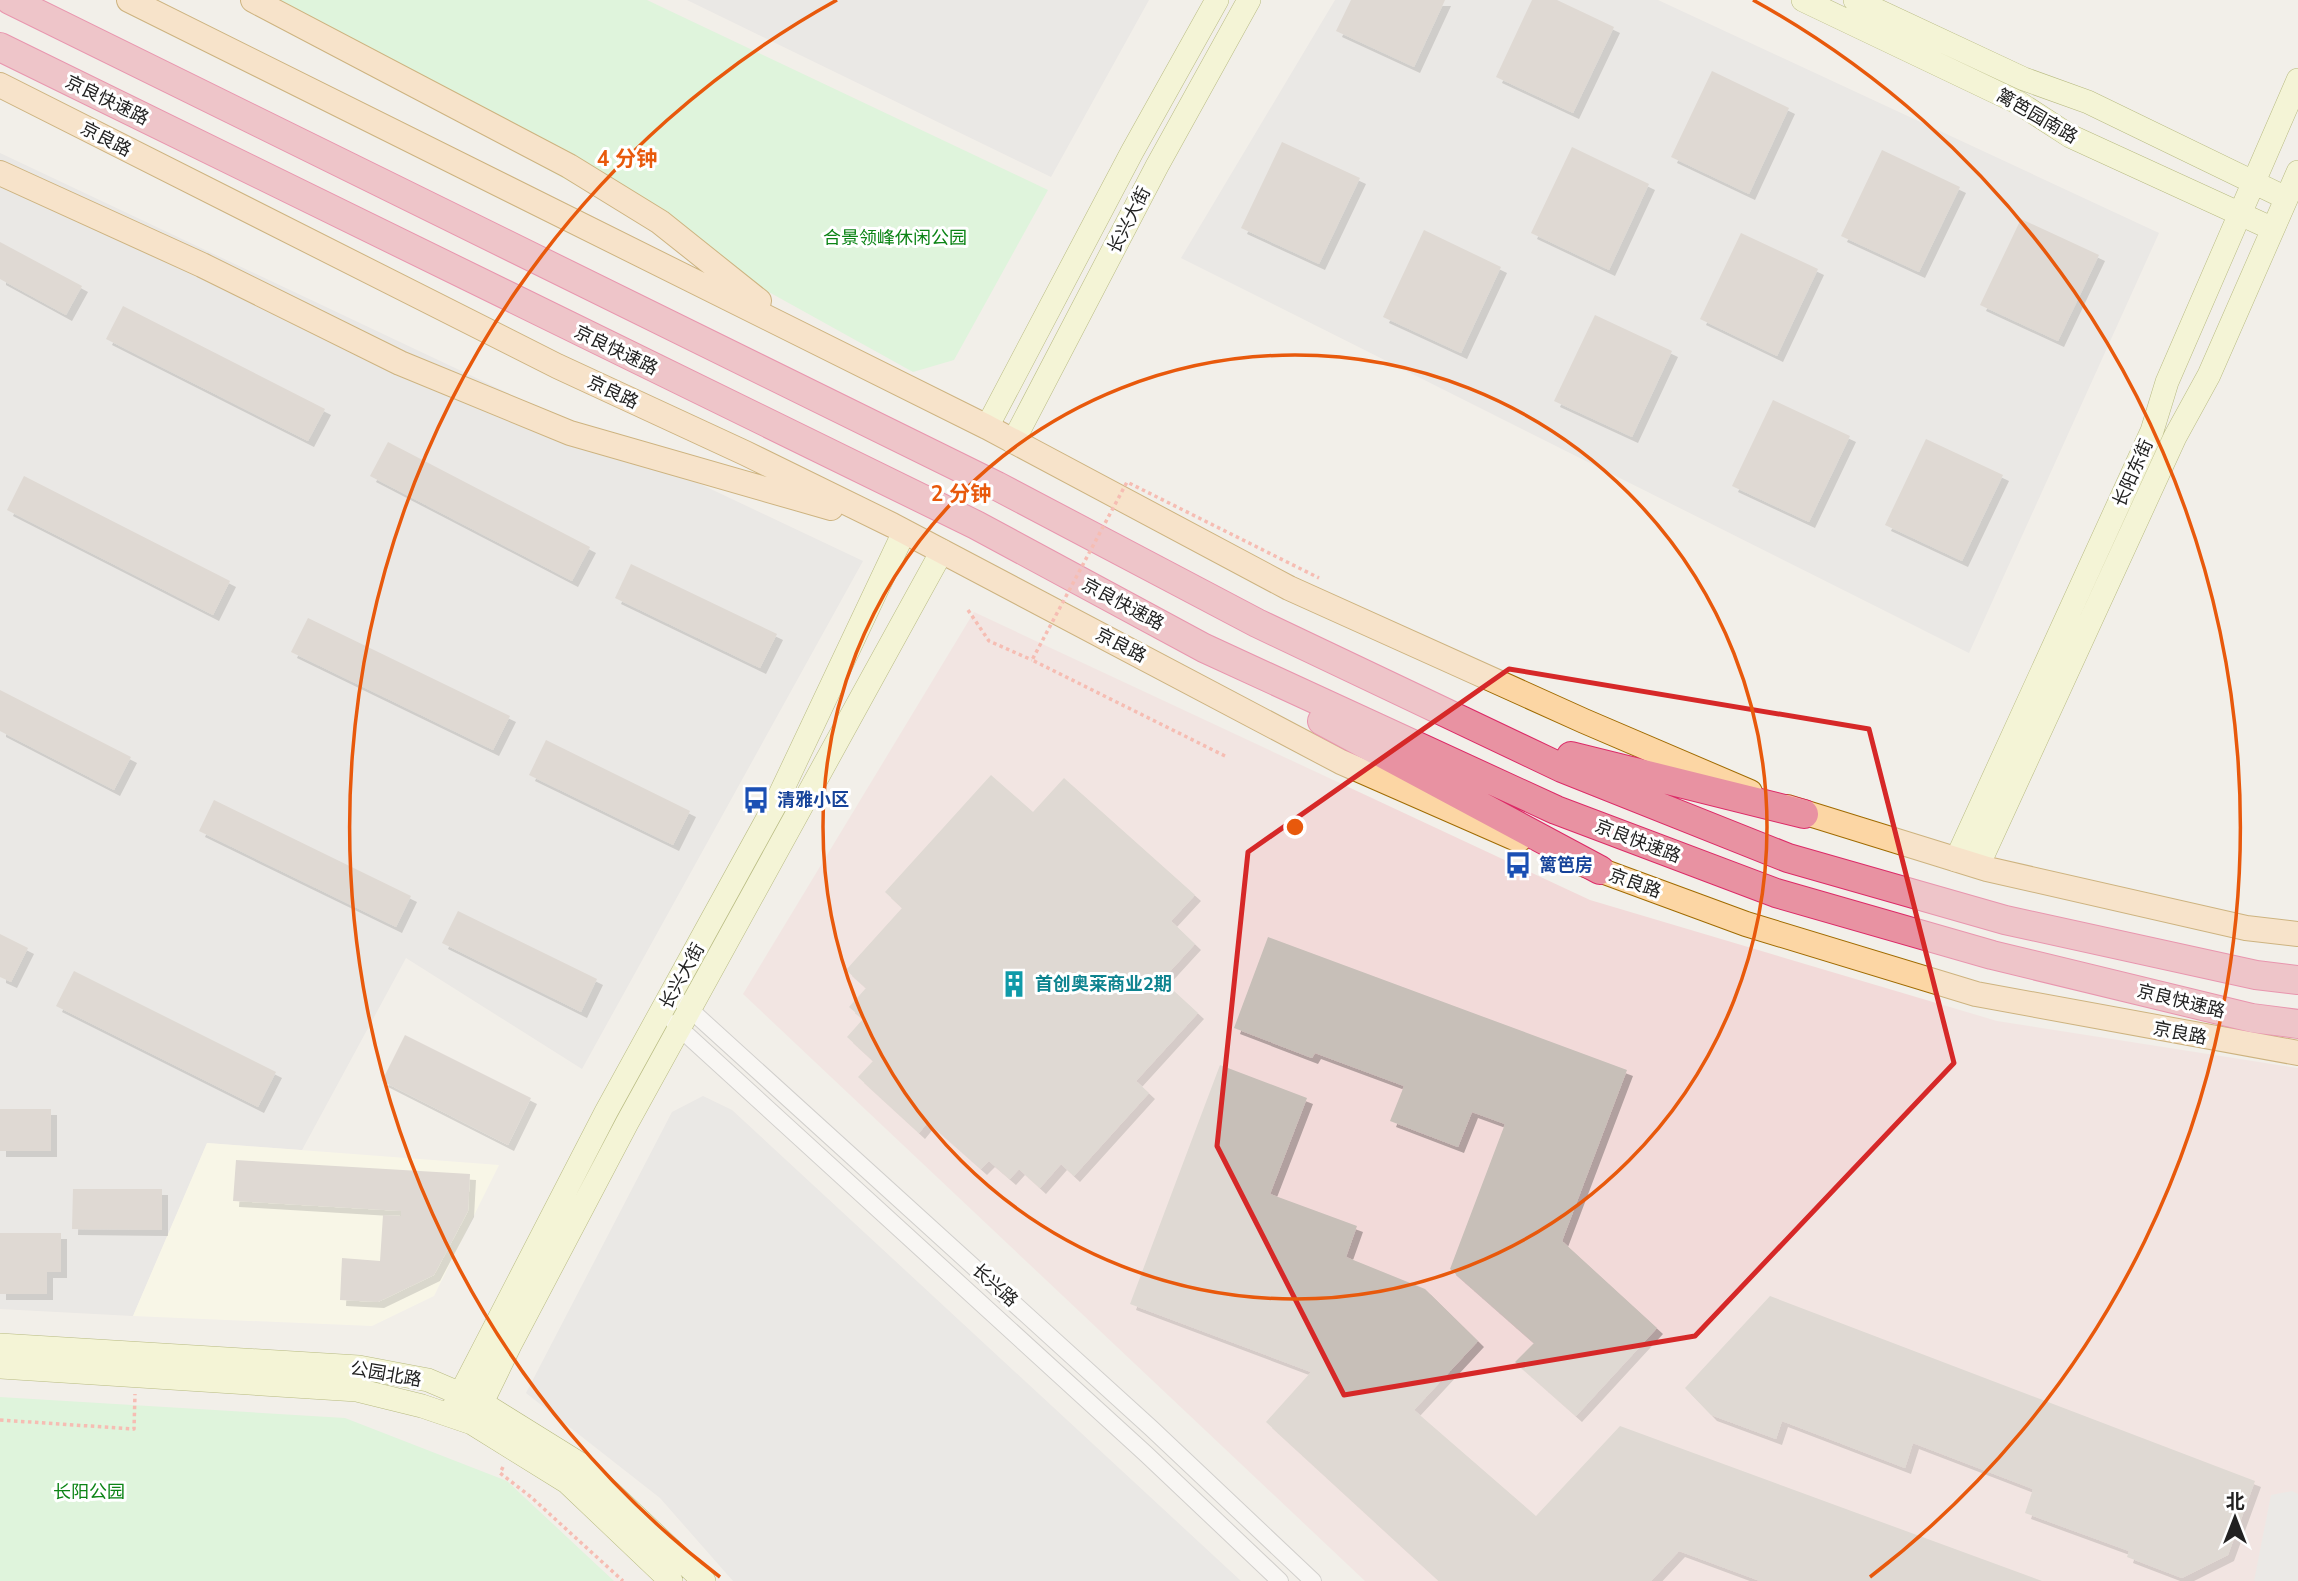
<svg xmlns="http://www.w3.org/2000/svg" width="2298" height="1581" font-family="'Nunito Sans','Noto Sans SC',sans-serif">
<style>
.residential{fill:#e0dfdf}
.commercial{fill:#f2dad9}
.education{fill:#ffffe5}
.park{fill:#c8facc}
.parking{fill:#e2e2e2}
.building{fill:#c7bfb8;filter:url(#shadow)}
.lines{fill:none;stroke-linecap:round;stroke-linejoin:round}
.street-casing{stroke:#a9a9a9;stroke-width:18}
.secondary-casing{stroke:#707d05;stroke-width:24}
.primary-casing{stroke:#a06b00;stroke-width:26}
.highway-casing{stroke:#dc2a67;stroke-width:30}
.path{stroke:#fa8072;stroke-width:3.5;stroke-dasharray:3.5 3.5;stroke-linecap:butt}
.street{stroke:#fff;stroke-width:16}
.secondary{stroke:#f7fabf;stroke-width:23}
.primary{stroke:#fcd6a4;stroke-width:24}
.highway{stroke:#e892a2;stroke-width:28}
.path-bridge{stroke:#fa8072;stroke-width:3.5;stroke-dasharray:3.5 3.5;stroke-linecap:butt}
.marked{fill:none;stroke:#d62828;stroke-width:5;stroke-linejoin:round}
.ring{fill:none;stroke:#e8590c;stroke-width:3.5}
.labels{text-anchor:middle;stroke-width:6;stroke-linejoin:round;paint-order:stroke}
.street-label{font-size:18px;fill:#222;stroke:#fff}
.park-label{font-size:18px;fill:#0c8416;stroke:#fff}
.transit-label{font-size:18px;font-weight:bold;fill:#164399;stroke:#fff;text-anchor:start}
.culture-label{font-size:18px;font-weight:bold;fill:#0d838f;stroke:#fff;text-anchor:start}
.centre{fill:#e8590c;stroke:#fff;stroke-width:3.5}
.ring-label{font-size:21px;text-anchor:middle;font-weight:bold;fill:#e8590c;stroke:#fff;stroke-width:6;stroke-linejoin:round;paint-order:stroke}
</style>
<defs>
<filter id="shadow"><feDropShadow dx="6" dy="6" stdDeviation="0" flood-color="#0004"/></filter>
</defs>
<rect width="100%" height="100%" fill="#f2efe9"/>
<path class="residential" d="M687,0H1149L1051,177Z
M1335,0H1658L2159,233L1969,653L1181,258Z
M0,153L863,561L582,1069L406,958L302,1150L207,1143L133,1316L0,1309Z
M703,1096L732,1110L1241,1581H733L660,1498L526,1393L672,1112Z"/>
<path class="commercial" d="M974,612L1590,900L1997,1021L2298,1068V1581H1365L743,994Z"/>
<path class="education" d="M207,1143L499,1165L434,1296L372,1326L133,1316Z"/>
<path class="park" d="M242,0H647L1048,190L954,360L913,372Z
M0,1397L345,1418L507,1481L614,1581H0Z"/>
<path class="parking" d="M2292,1491L2298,1494V1581H2254L2271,1495Z"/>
<path class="building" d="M1351,0H1445L1414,67L1336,31Z
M1532,0H1557L1614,27L1573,113L1496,77Z
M1712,71L1789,108L1749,194L1671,157Z
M1282,142L1360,178L1319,264L1241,228Z
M1572,147L1649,184L1609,270L1531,233Z
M1882,150L1960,187L1919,272L1841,236Z
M2021,219L2099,255L2058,341L1980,305Z
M1424,230L1501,267L1461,353L1383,317Z
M1741,233L1818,269L1777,356L1700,319Z
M0,242L82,286L66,315L0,279Z
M123,306L325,409L308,441L106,339Z
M1595,315L1672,351L1632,437L1554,401Z
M1773,400L1850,436L1809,522L1732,486Z
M1926,439L2003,475L1962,561L1885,525Z
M388,442L590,547L572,581L370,476Z
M24,476L230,581L213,615L7,510Z
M631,564L777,634L760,668L615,598Z
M308,618L510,716L493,750L291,652Z
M0,690L131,757L114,790L0,731Z
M546,740L690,811L673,845L529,775Z
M991,775L1033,812L1064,778L1195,895L1171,921L1195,944L1162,980L1198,1013L1136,1081L1149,1093L1074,1176L1061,1164L1040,1188L1019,1169L1010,1179L989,1161L981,1169L928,1122L919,1133L858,1077L873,1061L847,1037L863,1019L849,1007L866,988L846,970L902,908L885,892Z
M214,800L411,896L396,927L199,831Z
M458,911L597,979L581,1012L442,943Z
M0,934L28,948L11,982L0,977Z
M1268,937L1627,1070L1562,1241L1657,1328L1576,1416L1515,1362L1534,1343L1450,1269L1505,1124L1472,1112L1458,1147L1390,1121L1404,1086L1315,1053L1312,1058L1234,1028Z
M74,971L276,1072L258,1107L56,1006Z
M405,1035L531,1098L508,1145L382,1081Z
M1220,1065L1307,1098L1270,1194L1357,1226L1346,1257L1425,1289L1478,1341L1414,1410L1536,1516L1620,1426L2042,1581H1760L1679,1551L1651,1581H1439L1266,1422L1311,1372L1130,1304Z
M0,1109H51V1151H0Z
M236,1160L470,1174L468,1211L434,1275L378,1302L340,1300L342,1258L380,1261L383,1215L401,1216V1211L233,1201Z
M73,1189H162V1230L72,1229Z
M0,1233H61V1272H47V1294H0Z
M1770,1296L2255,1481L2228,1555L2182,1578L2127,1557L2129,1551L2025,1513L2033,1489L1913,1443L1905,1468L1782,1421L1776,1439L1711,1415L1685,1388Z"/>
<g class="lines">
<defs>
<path id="street" d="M683,1003L1151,1428L1313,1581
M674,1023L1146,1454L1280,1581"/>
<path id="secondary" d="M1803,0L2019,103L2070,136L2273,229
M1855,0L2024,79L2088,102L2286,198
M987,427L1132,152L1217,0
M1013,442L1157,166L1249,0
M1956,860L2152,431L2167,382L2298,80
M1978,866L2175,437L2209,375L2298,172
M0,1345L359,1367L428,1380L482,1403L580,1464L704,1581
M0,1367L357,1390L422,1406L472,1423L567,1482L671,1581
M450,1414L606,1112L775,805L904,532
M472,1423L510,1345L627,1123L942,551"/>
<path id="primary" d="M129,0L987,427L1289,588L1584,721L1750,792
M253,0L569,166L660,222L759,301
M0,85L557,366L745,453L892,525L1341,762L1519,840
M0,173L202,265L400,363L570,433L831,508
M1787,807L1987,869L2246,928L2298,934
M1583,864L1746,924L1976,994L2298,1053"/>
<path id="highway" d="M10,0L997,486L1257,623L1562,768L1788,858L2005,920L2256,975L2298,980
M0,47L976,525L1204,648L1556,810L1776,893L1992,955L2252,1018L2298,1024
M1322,721L1600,870
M1571,756L1804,814"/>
</defs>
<use href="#street" class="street-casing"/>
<use href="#secondary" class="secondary-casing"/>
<use href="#primary" class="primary-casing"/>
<use href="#highway" class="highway-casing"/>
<path class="path" d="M968,610L989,641L1032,660
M0,1420L134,1429L135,1394
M503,1467L500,1473L531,1497L623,1581"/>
<use href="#street" class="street"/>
<use href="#secondary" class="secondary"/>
<use href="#primary" class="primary"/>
<use href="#highway" class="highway"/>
<path class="path-bridge" d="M1225,756L1032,660L1127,482L1319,578"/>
</g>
<path d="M0 0H2298V1581H0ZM1509,669L1869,729L1954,1063L1695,1336L1344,1395L1217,1146L1248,852Z" fill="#f2efe9" fill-opacity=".55" fill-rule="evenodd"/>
<path class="marked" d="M1509,669L1869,729L1954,1063L1695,1336L1344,1395L1217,1146L1248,852Z"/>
<g class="ring">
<circle cx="1295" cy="827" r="472"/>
<path d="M720 1577A945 945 0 0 1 837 0M1753 0A945 945 0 0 1 1870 1577"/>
</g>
<defs>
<symbol id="bus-bare" viewBox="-9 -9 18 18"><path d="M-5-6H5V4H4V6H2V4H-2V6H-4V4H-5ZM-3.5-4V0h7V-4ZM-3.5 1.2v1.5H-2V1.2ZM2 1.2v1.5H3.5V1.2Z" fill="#1a4fb4" stroke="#fff" stroke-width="2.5" paint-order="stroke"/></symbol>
<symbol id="building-bare" viewBox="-9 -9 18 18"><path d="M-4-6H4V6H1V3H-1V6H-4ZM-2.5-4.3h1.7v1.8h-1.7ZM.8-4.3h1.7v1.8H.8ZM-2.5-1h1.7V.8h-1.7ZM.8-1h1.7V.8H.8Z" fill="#0f9aa8" stroke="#fff" stroke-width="2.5" paint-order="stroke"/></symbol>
</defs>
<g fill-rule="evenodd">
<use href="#bus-bare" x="737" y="781" width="38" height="38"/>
<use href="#bus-bare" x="1499" y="846" width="38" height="38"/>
<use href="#building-bare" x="995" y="965" width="38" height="38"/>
</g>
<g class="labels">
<g class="street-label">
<text transform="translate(107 100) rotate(26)" y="6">京良快速路</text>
<text transform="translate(2037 116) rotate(30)" y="6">篱笆园南路</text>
<text transform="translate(106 139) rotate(27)" y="6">京良路</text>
<text transform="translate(1129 220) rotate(-63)" y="6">长兴大街</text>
<text transform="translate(616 350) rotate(26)" y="6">京良快速路</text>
<text transform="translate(613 392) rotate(25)" y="6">京良路</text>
<text transform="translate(2133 473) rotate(-66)" y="6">长阳东街</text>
<text transform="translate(1123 604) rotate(28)" y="6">京良快速路</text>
<text transform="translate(1121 645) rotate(27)" y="6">京良路</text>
<text transform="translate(1638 841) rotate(21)" y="6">京良快速路</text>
<text transform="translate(1635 883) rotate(20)" y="6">京良路</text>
<text transform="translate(682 976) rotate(-61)" y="6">长兴大街</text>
<text transform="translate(2181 1001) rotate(14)" y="6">京良快速路</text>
<text transform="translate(2180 1033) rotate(11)" y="6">京良路</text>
<text transform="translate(995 1285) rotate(42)" y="6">长兴路</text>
<text transform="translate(386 1374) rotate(10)" y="6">公园北路</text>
</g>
<g class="park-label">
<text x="895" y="244">合景领峰休闲公园</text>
<text x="89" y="1498">长阳公园</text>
</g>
<g class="transit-label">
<text x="777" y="806">清雅小区</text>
<text x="1539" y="871">篱笆房</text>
</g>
<g class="culture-label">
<text x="1035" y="990">首创奥莱商业2期</text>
</g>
</g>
<circle cx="1295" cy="827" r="10" class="centre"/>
<g class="ring-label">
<text x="627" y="166">4 分钟</text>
<text x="961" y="501">2 分钟</text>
</g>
<g transform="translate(2235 1518)" stroke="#ffffff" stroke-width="5" paint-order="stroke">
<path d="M0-5L12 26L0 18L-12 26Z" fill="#222222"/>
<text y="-10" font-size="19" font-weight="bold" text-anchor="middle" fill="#222222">北</text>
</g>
</svg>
